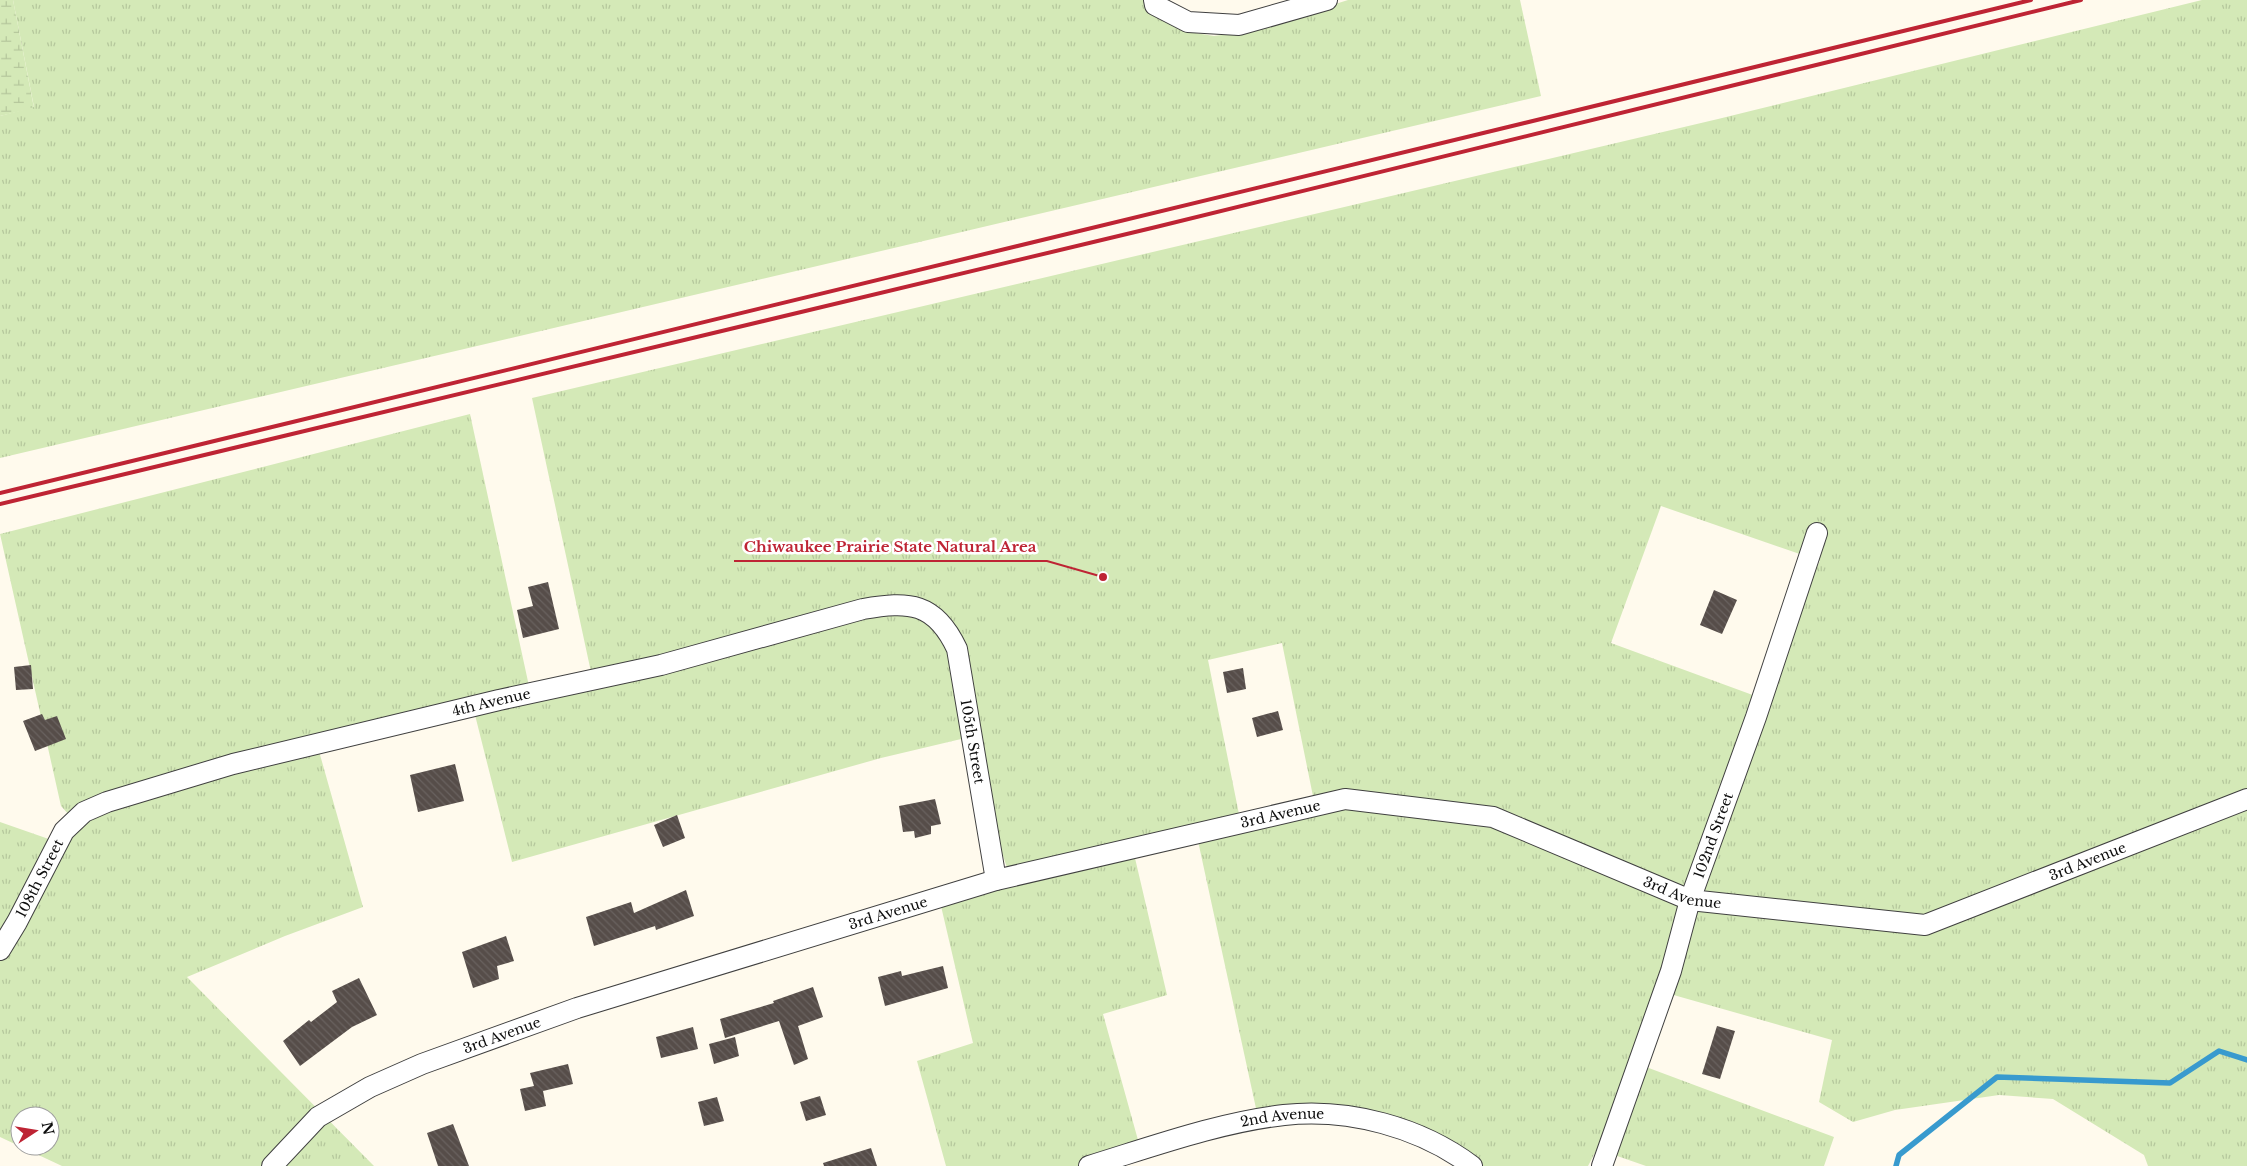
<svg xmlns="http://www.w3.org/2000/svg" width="2247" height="1166" font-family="'Libre Baskerville',serif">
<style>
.wetland{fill:url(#wetland-marsh)}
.park{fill:url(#park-tufts);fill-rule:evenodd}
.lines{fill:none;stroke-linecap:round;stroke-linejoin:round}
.stream{stroke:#389ace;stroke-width:5.5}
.building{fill:url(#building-back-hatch)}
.street-casing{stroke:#404040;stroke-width:22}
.street{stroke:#fff;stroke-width:20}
.rail{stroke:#be2434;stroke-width:4}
.labels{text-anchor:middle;stroke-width:5;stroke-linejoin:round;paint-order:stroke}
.street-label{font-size:14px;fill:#0d0d0d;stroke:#fff}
.leader{fill:none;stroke:#be2434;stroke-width:2}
.callout-dot{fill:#be2434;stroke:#fff;stroke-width:2}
.callout-label{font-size:15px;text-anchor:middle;font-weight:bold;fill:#be2434;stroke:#fff;stroke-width:5;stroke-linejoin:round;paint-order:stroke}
</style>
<defs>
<pattern id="wetland-marsh" width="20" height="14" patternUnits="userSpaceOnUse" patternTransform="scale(1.25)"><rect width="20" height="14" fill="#d4e9b7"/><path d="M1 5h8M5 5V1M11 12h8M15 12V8" fill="none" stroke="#b5c79c"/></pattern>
<pattern id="park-tufts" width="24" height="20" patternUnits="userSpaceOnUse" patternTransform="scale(1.25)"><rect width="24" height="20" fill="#d4e9b7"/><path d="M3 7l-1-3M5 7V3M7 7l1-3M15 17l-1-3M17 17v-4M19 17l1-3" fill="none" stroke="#b5c79c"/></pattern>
<pattern id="building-back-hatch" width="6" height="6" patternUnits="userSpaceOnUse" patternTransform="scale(1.25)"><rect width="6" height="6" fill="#564d49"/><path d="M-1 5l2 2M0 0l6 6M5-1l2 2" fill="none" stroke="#69625f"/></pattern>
</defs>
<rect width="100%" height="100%" fill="#fffaed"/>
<path class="wetland" d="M0,0H13L34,108L0,116Z"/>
<path class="park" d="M13,0H1153L1189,32L1214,36L1235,33L1279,22L1348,0H1520L1541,96L0,458V116L34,107Z
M2202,0H2247V1166H2148L2144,1155L2053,1099L1999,1095L1895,1110L1853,1122L1819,1102L1832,1040L1656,990L1630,1061L1834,1137L1824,1166H1646L1597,1149L1588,1166H1482L1425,1132L1257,1113L1198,841H1131L1167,995L1103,1014L1138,1140L1083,1157L1085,1166H946L917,1061L973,1043L941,906L1013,885L1001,850L978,735L881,758L512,862L475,715L315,737L363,907L285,936L187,977L374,1166H62L0,1137V822L63,844L79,826L61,806L0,534L470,414L532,700L591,672L532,398L1718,119ZM1661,506L1820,561L1804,592L1769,701L1611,643ZM1282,643L1316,811L1242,829L1208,660ZM20,1116H50V1146H20Z"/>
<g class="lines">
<path class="stream" d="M1896,1166L1899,1155L1997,1077L2170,1083L2219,1051L2247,1060"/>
</g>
<path class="building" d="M548,582L559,629L523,638L517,610L533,606L528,587Z
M1714,590L1737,600L1722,634L1700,625Z
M31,665L33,689L16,690L14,667Z
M1243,668L1246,689L1227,693L1223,672Z
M1278,711L1283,730L1257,737L1252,718Z
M42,714L45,720L57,716L66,739L35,751L23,721Z
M455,764L464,801L418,812L410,775Z
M935,799L941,824L931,826V834L915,838L914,831L903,832L899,806Z
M677,815L685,838L663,847L654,825Z
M686,890L694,916L656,930L655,926L594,946L586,917L631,902L634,913Z
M506,936L514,961L497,966L499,979L473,988L462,952Z
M943,966L948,988L885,1006L878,977L901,971L902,976Z
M359,978L377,1015L352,1027L300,1066L283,1041L309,1020L311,1022L337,1002L332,991Z
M813,987L823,1017L798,1026L808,1059L794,1065L779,1021L725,1038L720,1019L774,1003L773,1001Z
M1717,1026L1735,1031L1720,1079L1702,1074Z
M693,1027L698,1049L661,1058L656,1037Z
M735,1037L739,1056L714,1064L709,1044Z
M568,1064L573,1084L543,1091L546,1106L525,1111L520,1089L534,1086L530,1073Z
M820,1096L826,1115L806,1121L800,1102Z
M717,1097L724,1121L704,1126L698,1102Z
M453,1124L469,1166H438L427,1133Z
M871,1148L877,1166H824L823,1163Z"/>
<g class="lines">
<defs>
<g id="street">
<path d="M1154,0L1155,5L1188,22L1239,25L1327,0"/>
<path id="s1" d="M0,950L17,922L64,831L84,812L107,802L233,764L499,700L661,665L863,609C909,601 935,602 957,649L996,880"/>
<path id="s2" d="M272,1166L318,1117L370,1087L422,1064L577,1008L996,880L1345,799L1493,817L1690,900L1925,925L2247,799"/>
<path id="s3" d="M1089,1166C1151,1147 1220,1122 1284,1115C1349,1108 1420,1127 1472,1166"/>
<path id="s4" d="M1602,1166L1671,971L1690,900L1756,717L1817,533"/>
</g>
</defs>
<use href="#street" class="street-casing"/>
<use href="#street" class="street"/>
<path class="rail" d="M0,493L2031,0
M0,504L1156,227L2081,0"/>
</g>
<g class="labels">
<g class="street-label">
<text dy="5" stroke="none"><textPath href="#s1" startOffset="585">4th Avenue</textPath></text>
<text dy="5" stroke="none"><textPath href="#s1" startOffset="1176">105th Street</textPath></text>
<text dy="5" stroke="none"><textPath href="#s2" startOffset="1079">3rd Avenue</textPath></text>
<text dy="5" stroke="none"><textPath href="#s4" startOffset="349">102nd Street</textPath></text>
<text dy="5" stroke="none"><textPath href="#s2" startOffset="1919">3rd Avenue</textPath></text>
<text dy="5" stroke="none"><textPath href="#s1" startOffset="82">108th Street</textPath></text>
<text dy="5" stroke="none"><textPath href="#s2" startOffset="1499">3rd Avenue</textPath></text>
<text dy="5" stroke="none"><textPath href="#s2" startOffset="674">3rd Avenue</textPath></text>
<text dy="5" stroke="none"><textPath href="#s2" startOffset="269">3rd Avenue</textPath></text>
<text dy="5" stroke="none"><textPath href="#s3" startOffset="200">2nd Avenue</textPath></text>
</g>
</g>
<path class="leader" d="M1103 577L1047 561H734"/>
<circle class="callout-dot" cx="1103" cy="577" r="5"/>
<g class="callout-label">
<text x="890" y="552">Chiwaukee Prairie State Natural Area</text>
</g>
<g transform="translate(35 1131) rotate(78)"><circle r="24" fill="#ffffff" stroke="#9e9e9e"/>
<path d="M0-4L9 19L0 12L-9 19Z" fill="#be2434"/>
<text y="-8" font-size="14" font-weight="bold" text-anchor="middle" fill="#0d0d0d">N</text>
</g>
</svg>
